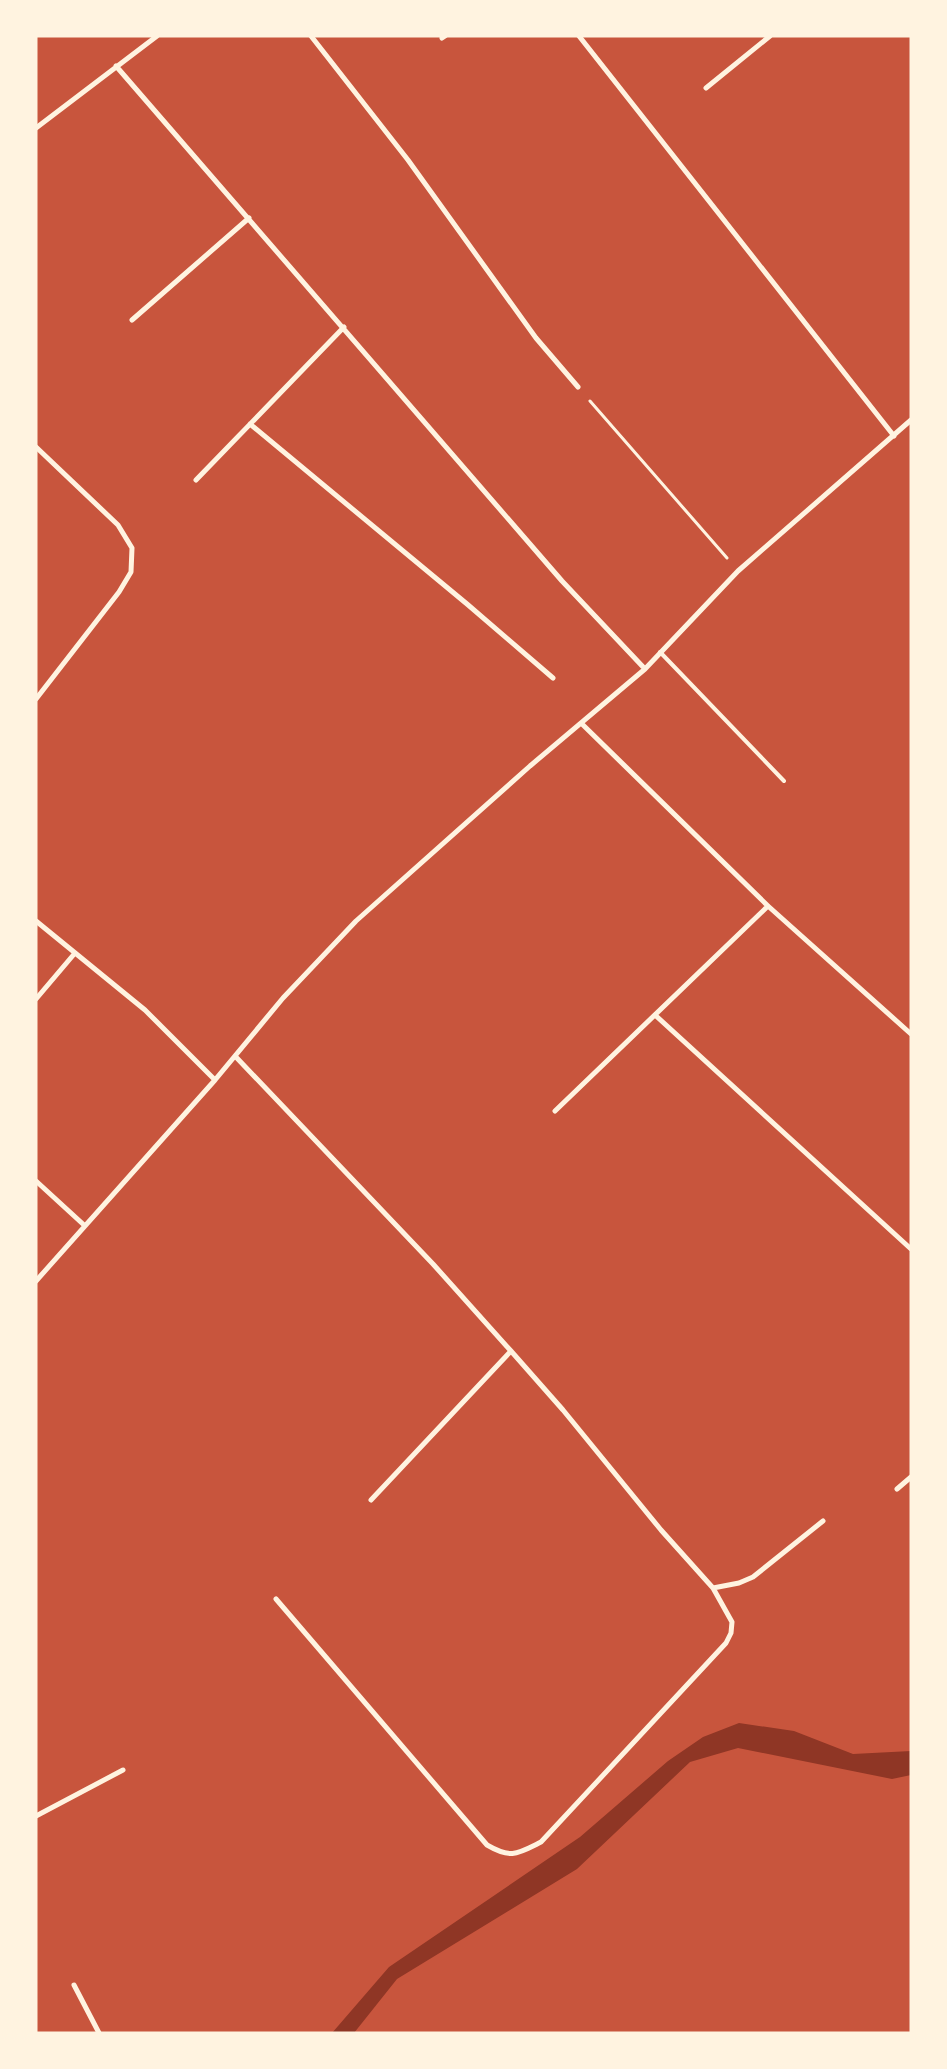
<svg xmlns="http://www.w3.org/2000/svg" width="947" height="2069" font-family="Commissioner,sans-serif">
<style>
.water{fill:#8f3625}
.lines{fill:none;stroke-linecap:round;stroke-linejoin:round}
.path{stroke:#fff3e0;stroke-width:3}
.service{stroke:#fff3e0;stroke-width:4}
.minor{stroke:#fff3e0;stroke-width:5}
</style>
<rect width="100%" height="100%" fill="#c8553d"/>
<path class="water" d="M739,1723L794,1731L853,1754L911,1751V1775L892,1779L738,1748L690,1762L577,1869L397,1979L354,2033H332L389,1967L580,1837L668,1761L703,1737Z"/>
<g class="lines">
<path class="path" d="M590,401L727,558"/>
<path class="service" d="M660,652L784,781"/>
<path class="minor" d="M311,36L408,160L536,338L578,387
M579,36L894,436
M442,38L445,36
M116,66L562,581L645,669
M706,88L770,36
M36,128L157,36
M132,320L249,218
M250,424L467,604L553,678
M36,447L118,525L132,548L131,572L119,592L36,699
M196,480L344,327
M581,723L768,906L911,1034
M36,921L145,1010L215,1080
M36,999L75,953
M655,1015L911,1249
M235,1056L433,1264L511,1351L563,1410L661,1530L713,1588L732,1622L731,1633L726,1643L541,1842C517,1854 511,1859 487,1845L276,1599
M555,1111L768,906
M36,1181L84,1225
M36,1281L215,1080L283,998L356,921L530,766L645,669L738,571L911,420
M897,1489L911,1477
M371,1500L511,1351
M713,1588L739,1583L753,1577L823,1521
M36,1816L123,1770
M74,1985L99,2033"/>
</g>
<rect width="947" height="2069" fill="none" stroke="#fff3e0" stroke-width="75"/>
</svg>
